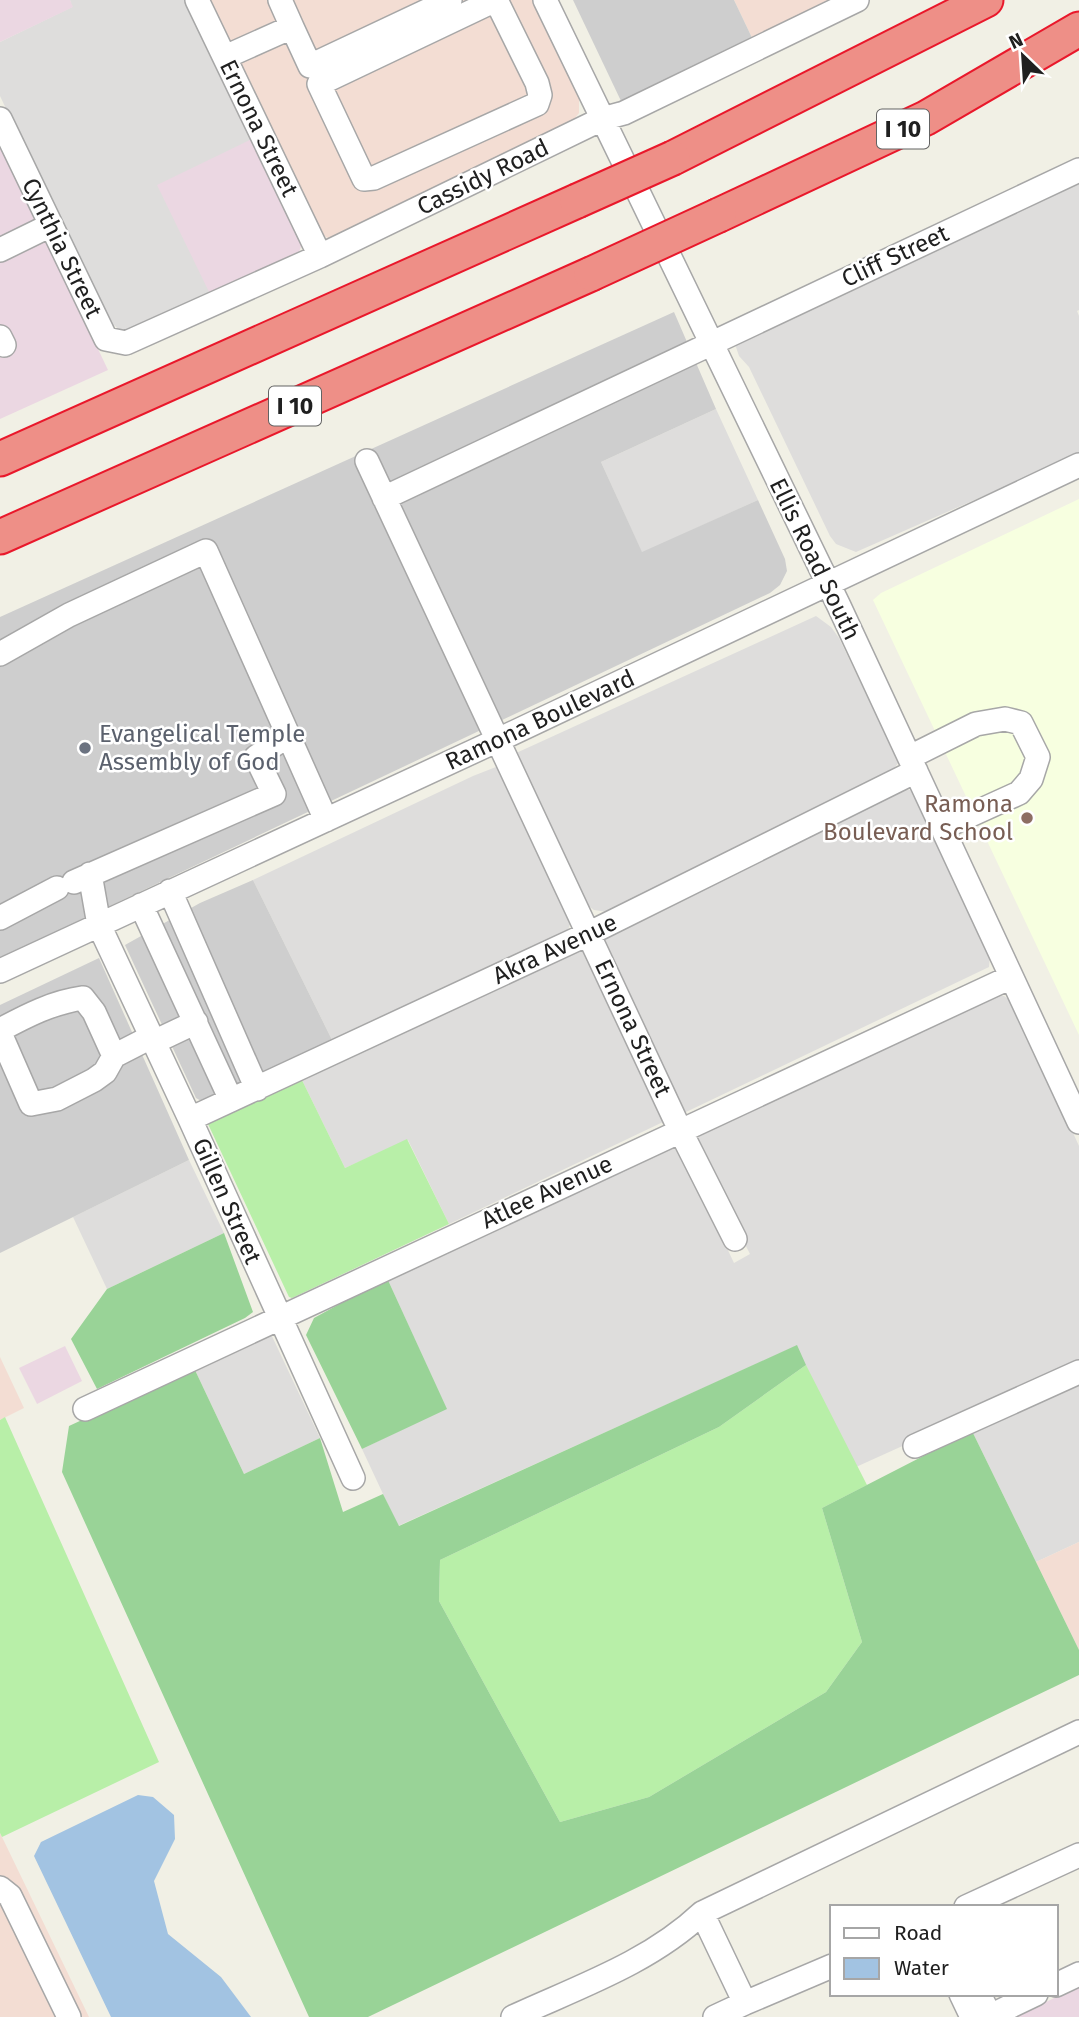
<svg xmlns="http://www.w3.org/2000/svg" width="1079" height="2017" font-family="'Fira Sans',sans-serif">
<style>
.residential{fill:#dedddc}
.commercial{fill:#f3ddd3}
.industrial{fill:#ebd7e2}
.education{fill:#f7ffe0}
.religious{fill:#cecece}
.grass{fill:#b8efa8}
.forest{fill:#99d397}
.water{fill:#a2c3e2}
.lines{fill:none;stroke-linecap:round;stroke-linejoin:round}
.minor-casing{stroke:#a7a7a7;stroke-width:26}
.highway-casing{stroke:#e9182b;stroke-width:37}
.minor{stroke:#fff;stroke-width:23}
.highway{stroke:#ee8f87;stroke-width:33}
.highway-bridge-casing{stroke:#e9182b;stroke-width:37;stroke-linecap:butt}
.highway-bridge{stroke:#ee8f87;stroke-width:33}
.worship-dot{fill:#6b7280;stroke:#fff;stroke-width:2.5}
.education-dot{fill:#8d6e63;stroke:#fff;stroke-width:2.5}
.labels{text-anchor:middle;stroke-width:5;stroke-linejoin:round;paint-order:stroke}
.shield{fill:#fff;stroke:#636363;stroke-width:2}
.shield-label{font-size:23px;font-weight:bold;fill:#202020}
.street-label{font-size:24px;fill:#202020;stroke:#fff}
.worship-label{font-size:24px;fill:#5b616d;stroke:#fff;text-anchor:start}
.education-label{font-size:24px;fill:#785e54;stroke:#fff;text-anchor:end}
</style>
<rect width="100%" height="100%" fill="#f1f0e5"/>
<path class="residential" d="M70,0H190L256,137L211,296L138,331L120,330L106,319L0,96V42L72,7Z
M1079,177V310L1077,311L1079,316V454L856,552L836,544L830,536L749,367L739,356L734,341Z
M716,409L758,500L642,553L601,462Z
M816,616L831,627L839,638L899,762L887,777L607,912L594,910L580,900L514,754Z
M501,765L572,919L566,935L335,1046L253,880L473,776Z
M898,789L910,790L916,794L990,955L989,967L686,1112L677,1106L604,951V938Z
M582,947L663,1114V1122L449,1224L408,1140L345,1168L300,1076Z
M992,994L1004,996L1014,1003L1079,1146V1366L856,1467L796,1346L398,1526L362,1449L446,1408L387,1278L667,1147L681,1151L734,1263L750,1254L694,1144L700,1133Z
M189,1160L224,1233L107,1289L73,1217Z
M270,1332L320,1438L244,1474L194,1368Z
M1079,1382V1542L1036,1562L972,1431Z"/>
<path class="commercial" d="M206,0H534L579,93V113L569,125L332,240L316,232Z
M734,0H842L754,42Z
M0,1357L24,1408L0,1420Z
M1079,1542V1650L1036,1562Z
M0,1833L2,1837L89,2017H0Z"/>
<path class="industrial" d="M0,0H70L73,7L0,42Z
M256,137L304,238L298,255L211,296L157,185Z
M0,143L108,370L0,419Z
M65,1346L82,1381L37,1404L19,1368Z
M1079,1986V2017H1015Z"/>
<path class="education" d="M1079,499V1035L873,600L881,593Z"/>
<path class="religious" d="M573,0H734L754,42L626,102L621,101Z
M674,312L716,409L601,462L642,552L758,500L785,559L787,571L780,585L770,593L0,958V617Z
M253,880L335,1046L203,1102L196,1098L125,945L200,903Z
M99,958L189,1160L0,1253V1005Z"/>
<path class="grass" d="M300,1076L345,1168L407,1139L449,1224L292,1298L289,1297L208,1124L212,1117Z
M806,1365L867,1485L822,1508L862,1642L826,1692L649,1797L560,1822L439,1601L440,1560L719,1427Z
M5,1417L159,1762L2,1837L0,1833V1420Z"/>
<path class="forest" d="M224,1233L253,1312L245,1318L97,1389L71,1339L107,1289Z
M387,1278L447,1409L362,1449L306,1335L314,1318Z
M797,1345L806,1365L719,1427L440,1560L439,1601L560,1822L649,1797L826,1692L862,1642L822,1508L972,1431L1079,1650V1675L368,2017H309L62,1472L69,1426L194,1368L244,1474L320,1438L343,1512L383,1494L399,1526Z"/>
<path class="water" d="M138,1795L153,1797L174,1815L175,1839L154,1881L168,1934L221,1977L251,2017H111L34,1856L41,1842Z"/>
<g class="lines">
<defs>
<path id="minor" d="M197,0L320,256
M280,0L292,27
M488,0L487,4L319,84L364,179L374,178L537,104L540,95L537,83L496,0
M545,0L839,606L1079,1122
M225,57L292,27L310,66L450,0
M0,119L106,339L126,343L320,256L602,119L624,113L857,0
M0,250L51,225
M0,337L4,345
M367,461L680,1130L735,1239
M384,498L1079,170
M0,654L69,615L206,551L326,820
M910,757L976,724L1005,719L1021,723L1038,757L1031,779L1019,793L942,828
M90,874L99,925L190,1119L353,1478
M74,882L274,794L256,757L289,735
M170,891L257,1089
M141,905L231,1100
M0,918L57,888
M0,971L498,740L1079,465
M0,1030C26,1016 53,1002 83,998L94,1012L114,1056
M0,1033L31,1104L57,1099L94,1080L105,1072L114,1056L151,1037
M154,1042L196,1022
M190,1119L590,933L916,771
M85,1409L1011,977
M915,1446L1079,1372
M0,1888L10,1896L69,2017
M966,1907L1079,1855
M832,1966L745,2003L702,1913L1079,1732
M1056,1985L1079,1974
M961,1994L972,2017
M979,1994L990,2016
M513,2017C578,1987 649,1963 702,1913
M715,2017L745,2003
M988,2017L1036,1994"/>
<path id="highway" d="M673,158L986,0
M719,215L926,118L1079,29
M0,459L577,201
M0,537L591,274"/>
</defs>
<use href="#minor" class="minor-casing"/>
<use href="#highway" class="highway-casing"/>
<use href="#minor" class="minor"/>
<use href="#highway" class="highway"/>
<defs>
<path id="highway-bridge" d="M577,201L673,158
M591,274L719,215"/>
</defs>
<use href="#highway-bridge" class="highway-bridge-casing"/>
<use href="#highway-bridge" class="highway-bridge"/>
</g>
<circle class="worship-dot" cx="85" cy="748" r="7"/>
<circle class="education-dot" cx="1027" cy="818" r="7"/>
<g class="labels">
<g class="shield">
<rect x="877" y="109.5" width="52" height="39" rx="5"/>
<rect x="269" y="386.5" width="52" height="39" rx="5"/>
</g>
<g class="shield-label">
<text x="903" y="137">I 10</text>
<text x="295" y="414">I 10</text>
</g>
<g class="street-label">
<text transform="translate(259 128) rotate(64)" y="8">Ernona Street</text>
<text transform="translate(483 177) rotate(-26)" y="8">Cassidy Road</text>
<text transform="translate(62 248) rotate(64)" y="8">Cynthia Street</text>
<text transform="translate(895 256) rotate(-25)" y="8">Cliff Street</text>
<text transform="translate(815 559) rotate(64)" y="8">Ellis Road South</text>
<text transform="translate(540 720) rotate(-25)" y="8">Ramona Boulevard</text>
<text transform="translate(555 949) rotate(-25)" y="8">Akra Avenue</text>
<text transform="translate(633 1028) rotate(65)" y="8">Ernona Street</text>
<text transform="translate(547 1192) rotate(-25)" y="8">Atlee Avenue</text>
<text transform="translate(227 1201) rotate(66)" y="8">Gillen Street</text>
</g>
<g class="worship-label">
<text x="99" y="742">Evangelical Temple<tspan x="99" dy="28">Assembly of God</tspan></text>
</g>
<g class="education-label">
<text x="1013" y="812">Ramona<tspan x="1013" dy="28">Boulevard School</tspan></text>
</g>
</g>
<rect x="830" y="1905" width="228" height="91" fill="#ffffff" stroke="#a6a6a6" stroke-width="2"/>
<rect x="844" y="1928" width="35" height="10" fill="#ffffff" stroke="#a6a6a6" stroke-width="2"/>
<text x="894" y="1940" font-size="21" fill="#202020">Road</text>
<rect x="844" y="1958" width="35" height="21" fill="#a2c3e2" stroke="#a6a6a6" stroke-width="2"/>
<text x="894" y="1975" font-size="21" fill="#202020">Water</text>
<g transform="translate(1023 56) rotate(335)" stroke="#ffffff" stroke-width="5" paint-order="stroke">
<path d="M0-5L12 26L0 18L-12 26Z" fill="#202020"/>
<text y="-10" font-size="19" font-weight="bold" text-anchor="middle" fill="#202020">N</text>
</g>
</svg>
